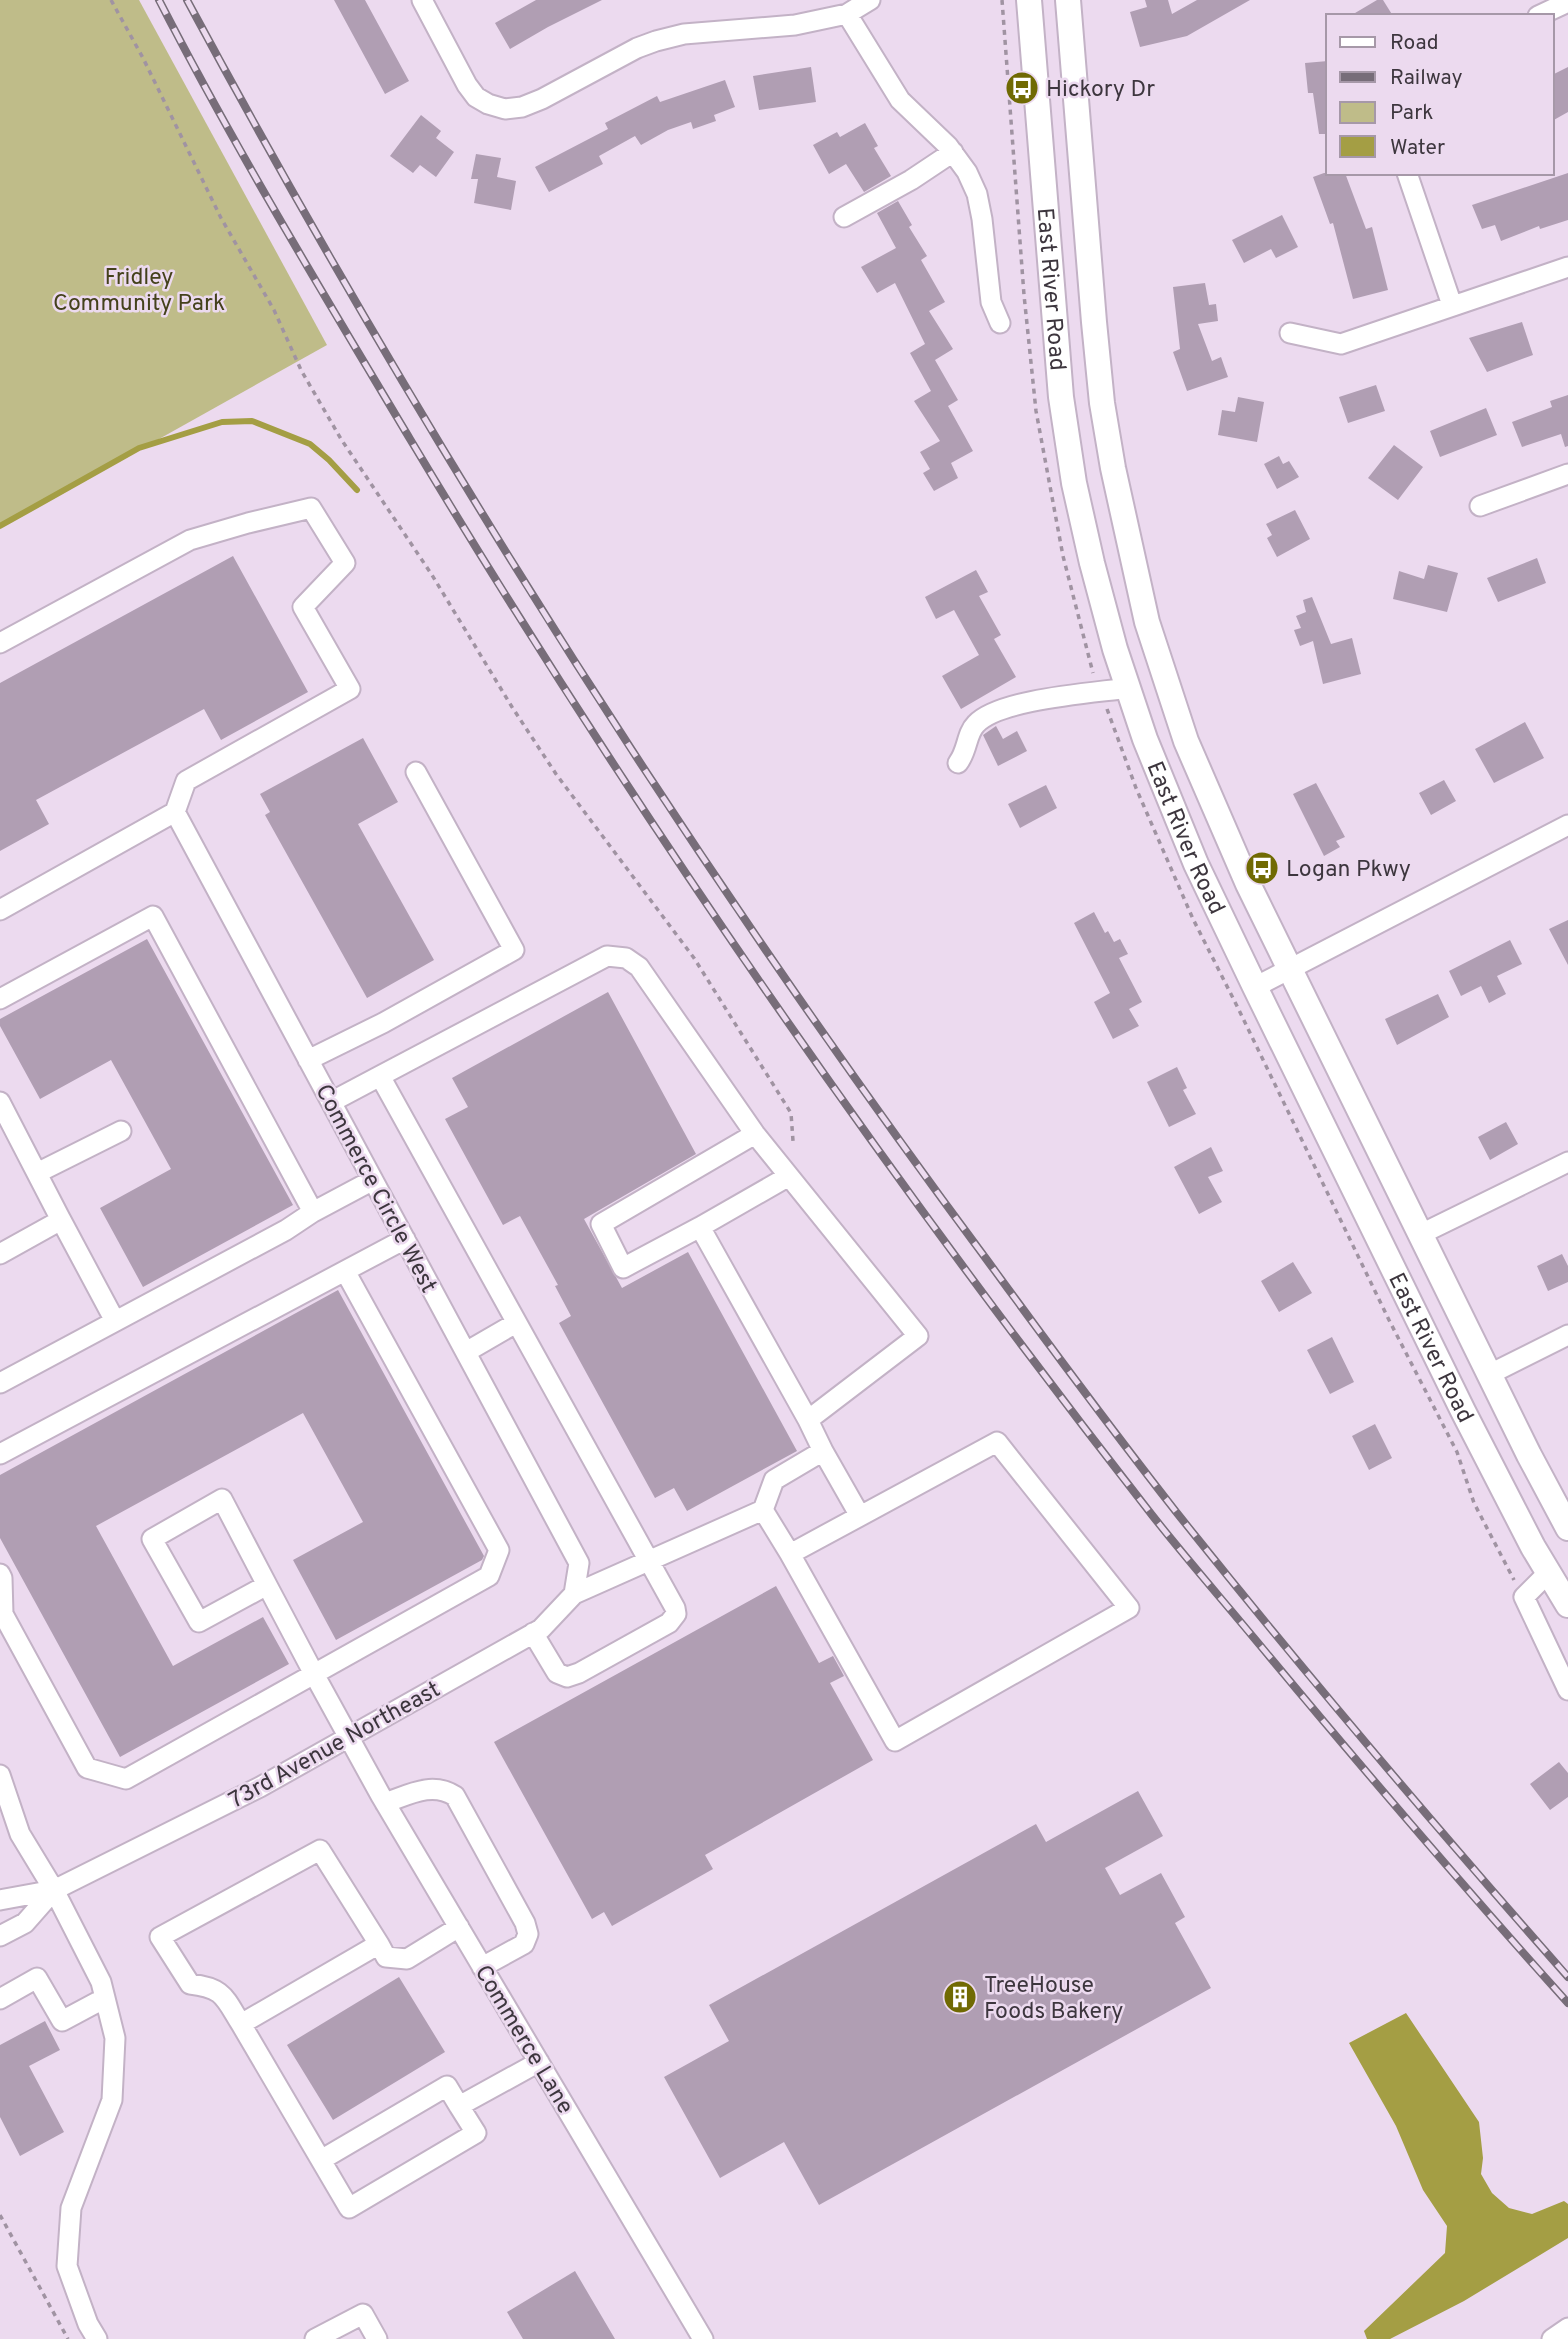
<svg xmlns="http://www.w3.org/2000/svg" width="1568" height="2339" font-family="Overpass,sans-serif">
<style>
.green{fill:#bfbc89}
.water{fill:#a49e44}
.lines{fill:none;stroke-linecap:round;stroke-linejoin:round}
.stream{stroke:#a49e44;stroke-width:6}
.building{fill:#b09eb3}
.minor-casing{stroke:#c3b2c6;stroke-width:23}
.major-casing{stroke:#c3b2c6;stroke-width:28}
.path{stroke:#a093a2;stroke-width:3.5;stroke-dasharray:5 5;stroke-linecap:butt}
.minor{stroke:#fff;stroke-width:19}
.major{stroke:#fff;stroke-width:24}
.rail-casing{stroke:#776d79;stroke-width:8}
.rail{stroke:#ecdaef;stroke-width:5;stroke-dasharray:16;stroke-linecap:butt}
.labels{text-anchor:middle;stroke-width:5;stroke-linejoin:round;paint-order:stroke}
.poi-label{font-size:23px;fill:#3d363e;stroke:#ecdaef;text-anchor:start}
.park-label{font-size:23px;fill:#44411b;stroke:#ecdaef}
.street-label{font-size:23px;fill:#3d363e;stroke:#ecdaef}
</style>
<rect width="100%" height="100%" fill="#ecdaef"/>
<path class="green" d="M0,0H139L327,345L0,528Z"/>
<path class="water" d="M1406,2013L1479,2122L1483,2158L1481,2174L1492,2193L1509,2208L1532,2214L1564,2201L1568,2204V2238L1464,2301L1390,2339H1367L1364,2331L1445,2253L1447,2226L1423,2190L1396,2126L1349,2043Z"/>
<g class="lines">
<path class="stream" d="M0,526L139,448L222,422L252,421L310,444L329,460L357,490"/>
</g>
<path class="building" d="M334,0H365L409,81L385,94Z
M536,0H602L548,27L510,49L495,23Z
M1145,0H1168L1172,14L1197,0H1250L1187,36L1140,47L1130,12L1147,7Z
M1377,0H1383L1393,16H1350Z
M1328,61V134H1319L1313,93H1308L1305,63Z
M811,67L816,102L759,110L753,76Z
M1568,67V112L1552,121V75Z
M725,80L735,107L714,115L716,121L693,129L691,122L668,130L641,145L635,136L599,156L603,164L549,192L535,167L608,129L605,123L657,96L660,102Z
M421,115L441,131L436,138L454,152L436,177L420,165L413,173L390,156Z
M865,123L878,146L874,148L891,176L864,192L846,164L829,174L813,145L837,132L840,137Z
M476,154L501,158L497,177L516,181L511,210L474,203L478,179H471Z
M1324,173H1345L1366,229L1372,227L1388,290L1353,299L1333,223L1330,224L1313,177Z
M1568,173V220L1540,229L1539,226L1501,241L1495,225L1482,229L1472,205Z
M898,201L912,225L909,227L927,256L921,260L945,302L929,311L953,349L935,360L958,400L948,406L973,451L951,463L958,478L934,491L923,473L930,469L920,452L940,441L914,401L931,391L910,353L925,344L895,283L877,293L861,267L896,248L877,213Z
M1282,215L1298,247L1276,258L1271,249L1244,263L1232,240Z
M1205,283L1209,305L1216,304L1218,321L1198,324L1212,361L1221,357L1228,377L1187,391L1173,352L1180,349L1173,287Z
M1522,322L1533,355L1487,372L1469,338Z
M1376,385L1385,411L1348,423L1339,397Z
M1568,395V446L1565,447L1561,434L1522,447L1512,422L1552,407L1550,401Z
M1238,397L1264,402L1257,442L1218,435L1222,410L1235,412Z
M1486,408L1497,435L1440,457L1430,431Z
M1394,445L1423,467L1398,500L1368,478Z
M1279,456L1283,464L1289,461L1299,477L1277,489L1264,464Z
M1295,510L1310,539L1277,557L1267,538L1272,535L1266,524Z
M233,556L308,692L221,740L204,709L36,800L49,824L0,851V683Z
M1537,558L1546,583L1498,602L1487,578Z
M1428,565L1458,573L1447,612L1393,599L1399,571L1424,579Z
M976,570L988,592L979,596L1001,635L994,639L1016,677L961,709L942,676L979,655L954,610L936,619L925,597Z
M1312,597L1331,644L1352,638L1361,674L1323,684L1313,641L1300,646L1294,630L1301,628L1296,616L1306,612L1303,600Z
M1525,722L1544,758L1494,783L1475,749Z
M996,726L1003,739L1017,731L1027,751L998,766L983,735Z
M363,738L398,802L358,824L434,960L367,998L265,815L270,812L260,794Z
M1444,780L1456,801L1431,815L1419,793Z
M1316,783L1345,837L1336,841L1340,847L1324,856L1293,794Z
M1046,785L1057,808L1020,828L1008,804Z
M1094,912L1105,933L1108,931L1114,942L1120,939L1128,954L1119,958L1142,1002L1129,1009L1139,1026L1113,1039L1094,1002L1110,993L1074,923Z
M1568,920V965L1549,929Z
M147,939L293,1205L143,1287L100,1208L171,1169L111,1060L40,1099L0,1026V1019Z
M1510,940L1522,964L1497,976L1506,994L1489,1003L1481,986L1461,996L1449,971Z
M608,992L696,1154L584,1219L622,1288L688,1252L797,1451L687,1511L674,1488L655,1498L559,1323L571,1316L555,1286L558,1285L520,1216L503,1225L445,1119L468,1107L452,1078Z
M1438,994L1449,1017L1397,1045L1385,1019Z
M1177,1067L1187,1088L1183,1090L1196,1114L1169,1127L1147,1082Z
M1506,1122L1518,1144L1490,1160L1478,1137Z
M1211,1147L1223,1171L1208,1177L1222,1202L1199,1214L1174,1167Z
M1562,1254L1568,1266V1282L1548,1291L1537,1266Z
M1293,1262L1312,1293L1279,1312L1261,1281Z
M338,1290L484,1556L482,1560L336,1640L293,1560L363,1522L303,1413L96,1526L173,1666L263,1617L289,1664L120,1757L0,1538V1475Z
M1332,1337L1354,1382L1330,1394L1307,1350Z
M1375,1424L1392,1458L1369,1470L1352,1436Z
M776,1586L819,1663L833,1656L844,1676L830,1683L873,1760L705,1855L713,1869L612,1926L604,1912L592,1919L494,1742Z
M1559,1762L1568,1773V1797L1550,1810L1530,1784Z
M1138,1791L1163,1836L1105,1868L1120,1895L1161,1873L1185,1917L1175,1923L1211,1988L819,2205L784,2142L720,2178L664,2077L729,2041L709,2005L1036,1824L1046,1842Z
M399,1977L445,2052L333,2120L287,2045Z
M45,2021L60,2050L29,2066L64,2132L20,2156L0,2117V2045Z
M575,2271L615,2339H523L507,2312Z"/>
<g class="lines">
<defs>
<path id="minor" d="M422,0L467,85L476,97L488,104L505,109L522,107L542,99L637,48L656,41L684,34L795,25L847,14L870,0
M847,14L900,100L948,146L967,172L977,194L982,219L991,302L1000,323
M1538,16L1568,2
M1407,173L1452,305
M844,217L911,180L953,152
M1290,333L1341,344L1568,267
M1480,506L1568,474
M0,643L190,540L248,523L311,508L345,563L303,607L350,689L186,781L175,812
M958,763C968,750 966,734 976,724C999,699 1093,693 1128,688
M0,910L175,812
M1255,987L1568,825
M0,999L153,916L313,1212
M308,1060L383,1023L514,950L416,772
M0,1102L61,1220
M331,1102L380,1076
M37,1173L121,1131
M789,1176L700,1227L808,1420
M700,1227L623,1268L601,1224L755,1134
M1421,1234L1568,1162
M0,1254L61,1220L115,1321
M345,1271L499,1550L489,1576L314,1674L381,1796L703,2339
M466,1352L516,1323
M1490,1374L1568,1335
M0,1383L286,1230L313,1212L373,1180
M823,1451L860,1516
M0,1454L405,1239
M1548,1573L1524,1597L1568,1690
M0,1574L2,1578L3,1614L87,1768L126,1779L314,1674L267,1585L199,1622L152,1539L222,1499L267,1585
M574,1594L763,1510L790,1554L895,1741L1129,1608L997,1442L790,1554
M533,1633L557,1673L567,1677L579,1673L669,1623L676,1614L675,1608L380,1076L607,956L626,958L639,967L755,1134L918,1336L808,1420L823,1451L774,1480L763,1510
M0,1775L20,1834L54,1890L101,1982L115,2038L112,2100L71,2208L67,2266L88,2324L97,2339
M385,1803C408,1795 432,1781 455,1796L525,1923L528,1934L524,1944L482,1967
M0,1900L54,1890L260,1787L541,1629L574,1594L579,1563L175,812
M0,1936L25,1923L54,1890
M379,1944L241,2024C224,1997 224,1988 190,1984L160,1937L320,1850L379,1944L386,1957L407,1959L459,1927
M0,1999L37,1978L62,2021L105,1998
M241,2024L349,2208L476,2133L459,2106L539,2062
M321,2160L447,2086L459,2106
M315,2339L363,2314L377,2339
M1552,2339L1568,2328"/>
<g id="major">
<path id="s1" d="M1029,0L1061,397L1074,483L1092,563L1115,649L1145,739L1196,864L1255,987L1463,1411L1533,1547L1568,1605"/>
<path d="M1068,0L1094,322L1102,403L1113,468L1147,622L1186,741L1248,884L1529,1455L1568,1528"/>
</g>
</defs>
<use href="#minor" class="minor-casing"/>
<use href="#major" class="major-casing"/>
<path class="path" d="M111,0L143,58L221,218L274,310L301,370L341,439L432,575L512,707L556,774L694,958L791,1113L793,1141
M1002,0L1024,295L1036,411L1063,556L1093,673
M1107,709L1136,788L1193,919L1238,1008L1389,1320L1457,1452L1474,1503L1514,1580
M0,2215L68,2339"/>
<use href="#minor" class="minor"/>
<use href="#major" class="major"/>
<defs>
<path id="rail" d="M159,0C236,150 324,295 410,439C634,813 884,1172 1152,1515C1185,1557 1220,1597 1254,1638C1357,1762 1461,1884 1568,2003
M187,0C423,439 690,860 987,1260C1049,1345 1112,1430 1177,1513C1303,1671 1434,1825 1568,1977"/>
</defs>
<use href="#rail" class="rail-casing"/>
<use href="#rail" class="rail"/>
</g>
<defs>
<symbol id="bus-disc" viewBox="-11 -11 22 22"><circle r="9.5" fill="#706a03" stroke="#ecdaef"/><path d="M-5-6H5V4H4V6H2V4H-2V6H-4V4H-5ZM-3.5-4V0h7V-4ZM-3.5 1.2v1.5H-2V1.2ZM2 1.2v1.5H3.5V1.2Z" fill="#fff"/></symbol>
<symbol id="building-disc" viewBox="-11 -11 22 22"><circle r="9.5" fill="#706a03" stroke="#ecdaef"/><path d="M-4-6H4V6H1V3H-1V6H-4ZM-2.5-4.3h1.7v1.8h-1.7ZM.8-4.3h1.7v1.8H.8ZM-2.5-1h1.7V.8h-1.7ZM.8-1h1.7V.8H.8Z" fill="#fff"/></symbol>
</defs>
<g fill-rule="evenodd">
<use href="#bus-disc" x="1003" y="69" width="38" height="38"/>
<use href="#bus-disc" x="1243" y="849" width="38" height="38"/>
<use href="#building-disc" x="941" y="1978" width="38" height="38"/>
</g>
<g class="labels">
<g class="poi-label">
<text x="1046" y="96">Hickory Dr</text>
<text x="1286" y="876">Logan Pkwy</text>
<text x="984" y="1992">TreeHouse<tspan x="984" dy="26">Foods Bakery</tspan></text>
</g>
<g class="park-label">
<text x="139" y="284">Fridley<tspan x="139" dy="26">Community Park</tspan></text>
</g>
<g class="street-label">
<text dy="8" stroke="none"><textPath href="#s1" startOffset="290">East River Road</textPath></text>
<text dy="8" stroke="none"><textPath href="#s1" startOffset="858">East River Road</textPath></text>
<text transform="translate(377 1188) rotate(62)" y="8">Commerce Circle West</text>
<text dy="8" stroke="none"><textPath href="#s1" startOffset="1424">East River Road</textPath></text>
<text transform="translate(334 1744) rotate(-29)" y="8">73rd Avenue Northeast</text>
<text transform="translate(525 2039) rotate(59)" y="8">Commerce Lane</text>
</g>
</g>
<rect x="1326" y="14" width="228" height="161" fill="#ecdaef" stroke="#a698a8" stroke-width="2"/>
<rect x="1340" y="37" width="35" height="10" fill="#ffffff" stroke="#a698a8" stroke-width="2"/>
<text x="1390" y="49" font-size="21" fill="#3d363e">Road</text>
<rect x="1340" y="72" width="35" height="10" fill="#776d79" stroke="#a698a8" stroke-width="2"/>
<text x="1390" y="84" font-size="21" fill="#3d363e">Railway</text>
<rect x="1340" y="102" width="35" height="21" fill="#bfbc89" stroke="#a698a8" stroke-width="2"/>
<text x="1390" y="119" font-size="21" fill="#3d363e">Park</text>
<rect x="1340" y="136" width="35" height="21" fill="#a49e44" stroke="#a698a8" stroke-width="2"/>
<text x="1390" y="154" font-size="21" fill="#3d363e">Water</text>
</svg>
